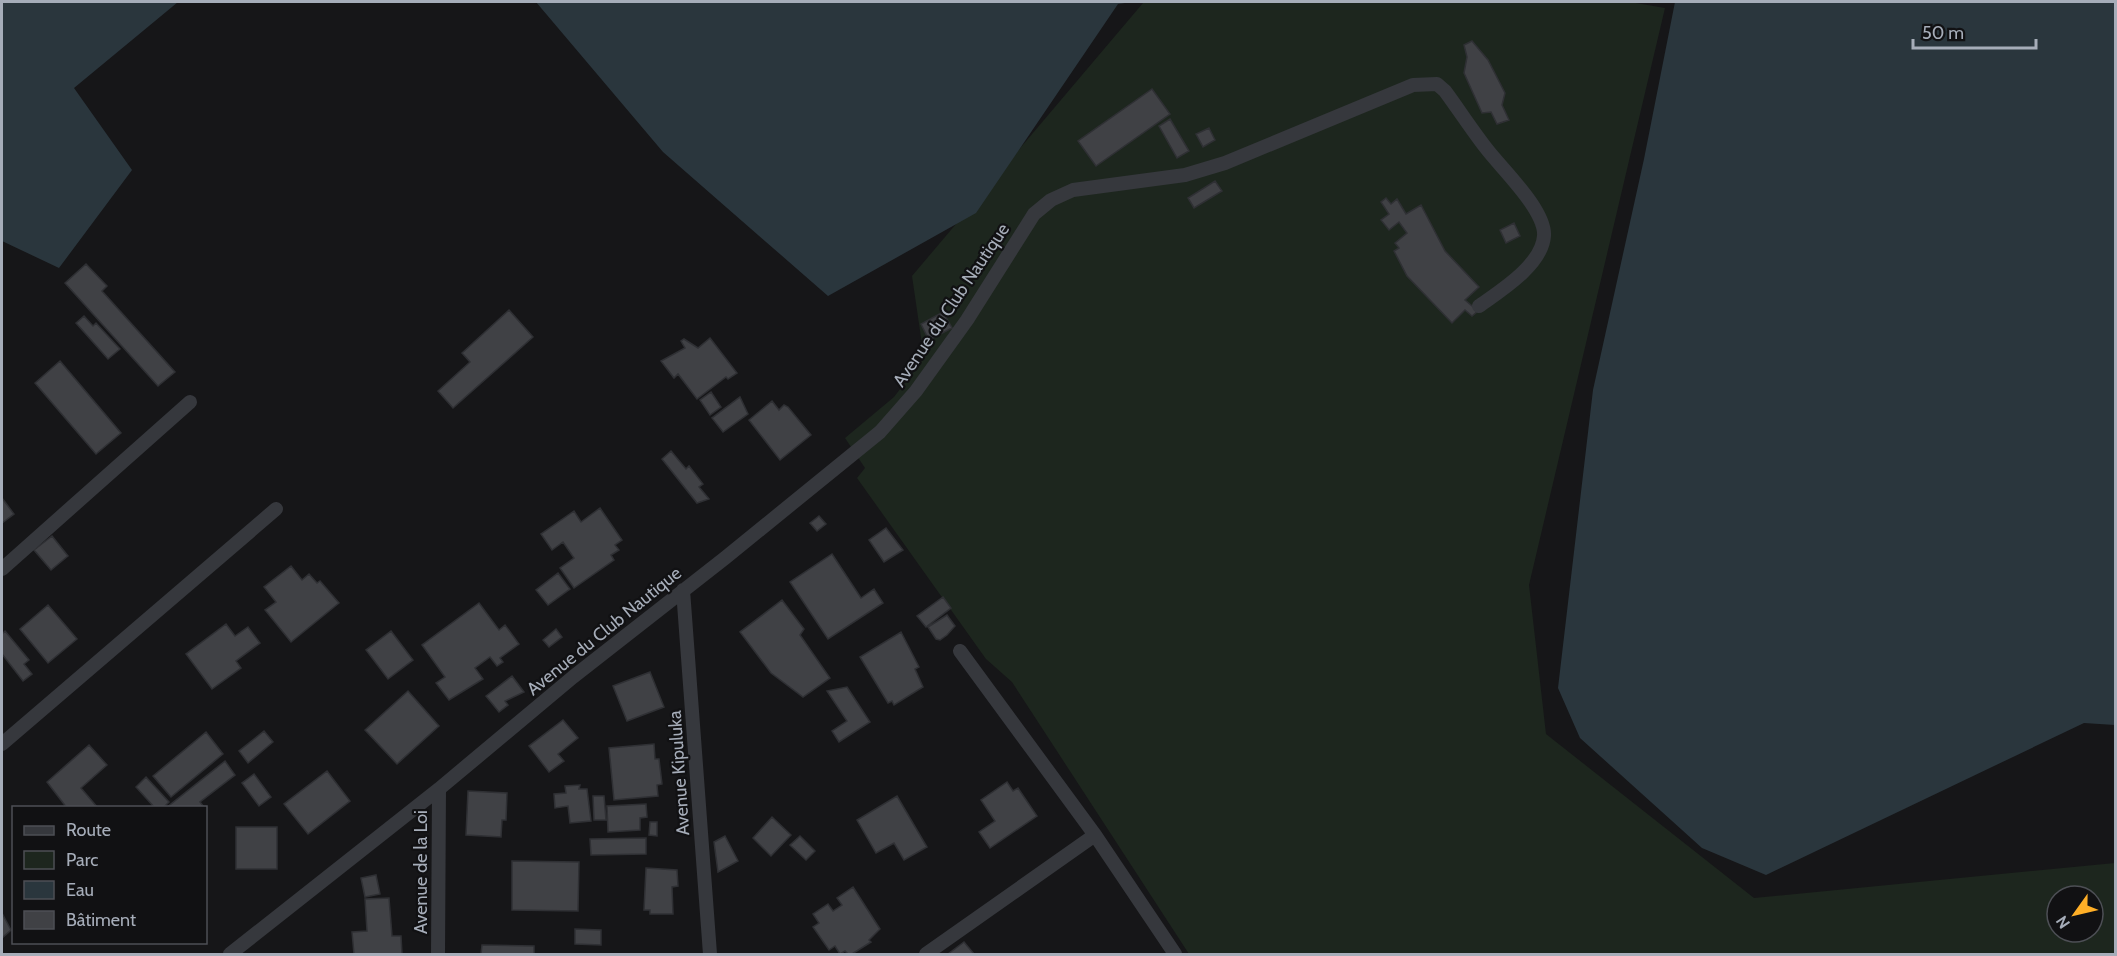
<svg xmlns="http://www.w3.org/2000/svg" width="2117" height="956" font-family="Cabin,sans-serif">
<style>
.green{fill:#1d261e;fill-rule:evenodd}
.water{fill:#2a363d}
.building{fill:#404145;stroke:#2f3034;stroke-width:1.5}
.lines{fill:none;stroke-linecap:round;stroke-linejoin:round}
.minor{stroke:#36383d;stroke-width:14}
.labels{text-anchor:middle;stroke-width:4.5;stroke-linejoin:round;paint-order:stroke}
.street-label{font-size:18px;fill:#a6adb9;stroke:#111113}
</style>
<rect width="100%" height="100%" fill="#161618"/>
<path class="green" d="M1630,2L1665,8L1529,585L1546,734L1754,898L2115,863V954H1189L1012,682L986,659L857,478L865,468L845,438L894,397L924,358L912,276L1143,3ZM2057,896H2093V932H2057Z"/>
<path class="water" d="M2,2H178L74,88L132,170L59,268L2,241Z
M536,2H1132L1118,4L976,213L828,296L663,152Z
M1675,2H2115V725L2084,723L1766,875L1702,848L1580,738L1558,688L1593,390L1644,159Z"/>
<path class="building" d="M1472,41L1488,60L1505,93L1502,105L1509,120L1497,124L1491,112L1482,113L1464,73L1467,57L1464,45Z
M1152,89L1170,114L1096,166L1078,141Z
M1170,119L1189,151L1177,158L1159,126Z
M1209,128L1215,140L1203,147L1196,134Z
M1215,181L1222,191L1194,208L1188,198Z
M1386,198L1391,204L1397,199L1406,214L1421,205L1445,251L1479,287L1465,300L1478,311L1472,316L1465,310L1452,323L1407,276L1394,251L1399,248L1395,243L1407,233L1399,222L1389,230L1381,220L1389,214L1381,202Z
M1514,223L1520,236L1506,243L1500,230Z
M86,264L107,286L102,291L175,372L158,386L65,283Z
M509,310L533,337L453,408L438,391L470,362L462,353Z
M943,312L952,328L929,340L921,324Z
M84,316L93,326L96,323L120,349L108,359L76,323Z
M710,338L737,373L728,379L726,377L697,399L678,374L674,378L661,361L685,348L681,341L684,339L698,348Z
M60,361L121,433L96,454L35,383Z
M711,392L721,407L710,415L700,400Z
M740,397L748,414L723,432L712,418Z
M772,401L779,410L784,405L788,407L811,435L780,460L749,420Z
M671,451L686,469L689,466L703,484L699,487L709,499L697,503L662,459Z
M2,498L14,514L2,523Z
M600,508L622,540L615,545L619,550L611,555L614,560L574,588L560,568L574,558L563,542L552,550L541,534L574,511L581,522Z
M819,516L826,524L817,531L810,523Z
M886,528L903,550L884,562L869,540Z
M52,536L68,556L51,570L34,550Z
M832,554L861,598L874,589L883,603L828,639L790,582Z
M291,566L302,580L309,574L317,583L320,581L339,603L291,642L265,610L276,602L264,587Z
M558,573L570,589L548,605L536,590Z
M943,597L951,608L926,627L917,616Z
M782,600L804,629L800,635L830,678L803,697L771,673L740,632Z
M479,603L499,630L505,625L519,644L500,658L503,662L497,666L490,657L475,668L483,679L449,700L436,683L445,677L422,645Z
M48,605L77,639L48,663L20,629Z
M947,615L955,626L947,635L940,640L936,639L928,627Z
M226,624L235,636L248,627L260,643L236,661L241,668L212,689L186,654Z
M556,629L562,637L549,647L543,640Z
M5,631L29,660L24,664L32,674L23,681L2,654V634Z
M391,631L413,660L388,679L366,650Z
M901,632L919,667L915,669L923,687L894,705L892,701L888,703L860,657Z
M650,672L664,707L627,721L613,686Z
M512,676L524,692L505,701L508,705L499,712L486,696Z
M847,687L870,722L839,742L832,731L847,721L827,691Z
M408,691L439,726L397,764L365,730Z
M563,720L578,738L558,754L564,761L549,772L529,746Z
M264,731L273,742L248,763L239,751Z
M206,732L223,754L171,797L153,776Z
M654,744L655,759H659L662,784L657,785L658,796L614,800L609,748Z
M89,745L107,765L81,788L98,808H67L47,782Z
M225,761L235,775L200,802L204,807L166,808Z
M327,771L350,801L308,834L284,804Z
M254,774L271,797L259,806L242,783Z
M146,777L169,802L163,808H155L136,787Z
M1007,782L1013,791L1018,788L1037,816L990,848L979,832L995,821L981,800Z
M580,785L579,789H587L591,821L570,823L568,806L555,808L554,794L566,793L565,786Z
M468,791L507,793L506,820H502L501,837L466,835Z
M593,796H604L606,820H594Z
M897,796L927,847L904,860L894,843L876,853L857,820Z
M646,804L647,817L640,818V830L608,832L607,806Z
M772,817L791,835L771,856L753,838Z
M650,822H657V836L649,835Z
M236,827H277V869H236Z
M725,836L738,861L718,872L714,842Z
M800,836L815,851L806,860L790,845Z
M646,838V854L591,855L590,839Z
M512,861L579,862L578,911L512,910Z
M646,868L677,870L678,886L672,887L673,914H650V910H644Z
M376,875L380,894L365,897L361,878Z
M853,887L880,929L869,940L871,942L852,954H848L845,951L840,954L835,946L829,950L813,927L819,923L813,914L828,904L833,911L842,905L837,898Z
M389,898L392,936H401L402,954H354L352,932L367,931L365,899Z
M2,913L11,930L2,938Z
M575,929L601,930V945L575,944Z
M964,942L974,954H948Z
M482,945L534,946V954H481Z"/>
<g class="lines">
<path class="minor" d="M2,569L190,402
M683,590L710,954
M960,651L1095,835L1175,954
M2,744L276,509
M230,954L439,789L573,677L725,558L880,432L916,391L967,320L1034,214L1051,200L1073,190L1185,175L1225,163L1413,85L1437,84L1445,91C1459,110 1472,130 1486,148C1501,168 1546,210 1544,236C1542,265 1500,291 1479,306
M438,954L439,789
M926,954L1095,835"/>
</g>
<g class="labels">
<g class="street-label">
<text transform="translate(951 305) rotate(-56)" y="6">Avenue du Club Nautique</text>
<text transform="translate(604 631) rotate(-39)" y="6">Avenue du Club Nautique</text>
<text transform="translate(679 773) rotate(-94)" y="6">Avenue Kipuluka</text>
<text transform="translate(421 872) rotate(-90)" y="6">Avenue de la Loi</text>
</g>
</g>
<rect width="2117" height="956" fill="none" stroke="#a6adb9" stroke-width="6"/>
<rect x="12" y="806" width="195" height="138" fill="#111113" stroke="#4d4f55" stroke-width="1.5"/>
<rect x="24" y="826" width="30" height="9" fill="#36383d" stroke="#4d4f55" stroke-width="1.5"/>
<text x="66" y="836" font-size="18" fill="#a6adb9">Route</text>
<rect x="24" y="851" width="30" height="18" fill="#1d261e" stroke="#4d4f55" stroke-width="1.5"/>
<text x="66" y="866" font-size="18" fill="#a6adb9">Parc</text>
<rect x="24" y="881" width="30" height="18" fill="#2a363d" stroke="#4d4f55" stroke-width="1.5"/>
<text x="66" y="896" font-size="18" fill="#a6adb9">Eau</text>
<rect x="24" y="911" width="30" height="18" fill="#404145" stroke="#4d4f55" stroke-width="1.5"/>
<text x="66" y="926" font-size="18" fill="#a6adb9">Bâtiment</text>
<g transform="translate(2075 914) rotate(236)"><circle r="28" fill="#111113" stroke="#4d4f55" stroke-width="1.5"/>
<path d="M0-4.5L10 22L0 15L-10 22Z" fill="#ffaf27"/>
<text y="-9" font-size="16" font-weight="bold" text-anchor="middle" fill="#a6adb9">N</text>
</g>
<path d="M1913 39v9h123v-9" fill="none" stroke="#a6adb9" stroke-width="3"/>
<text x="1922" y="39" font-size="18" fill="#a6adb9" stroke="#111113" stroke-width="4.5" paint-order="stroke">50 m</text>
</svg>
